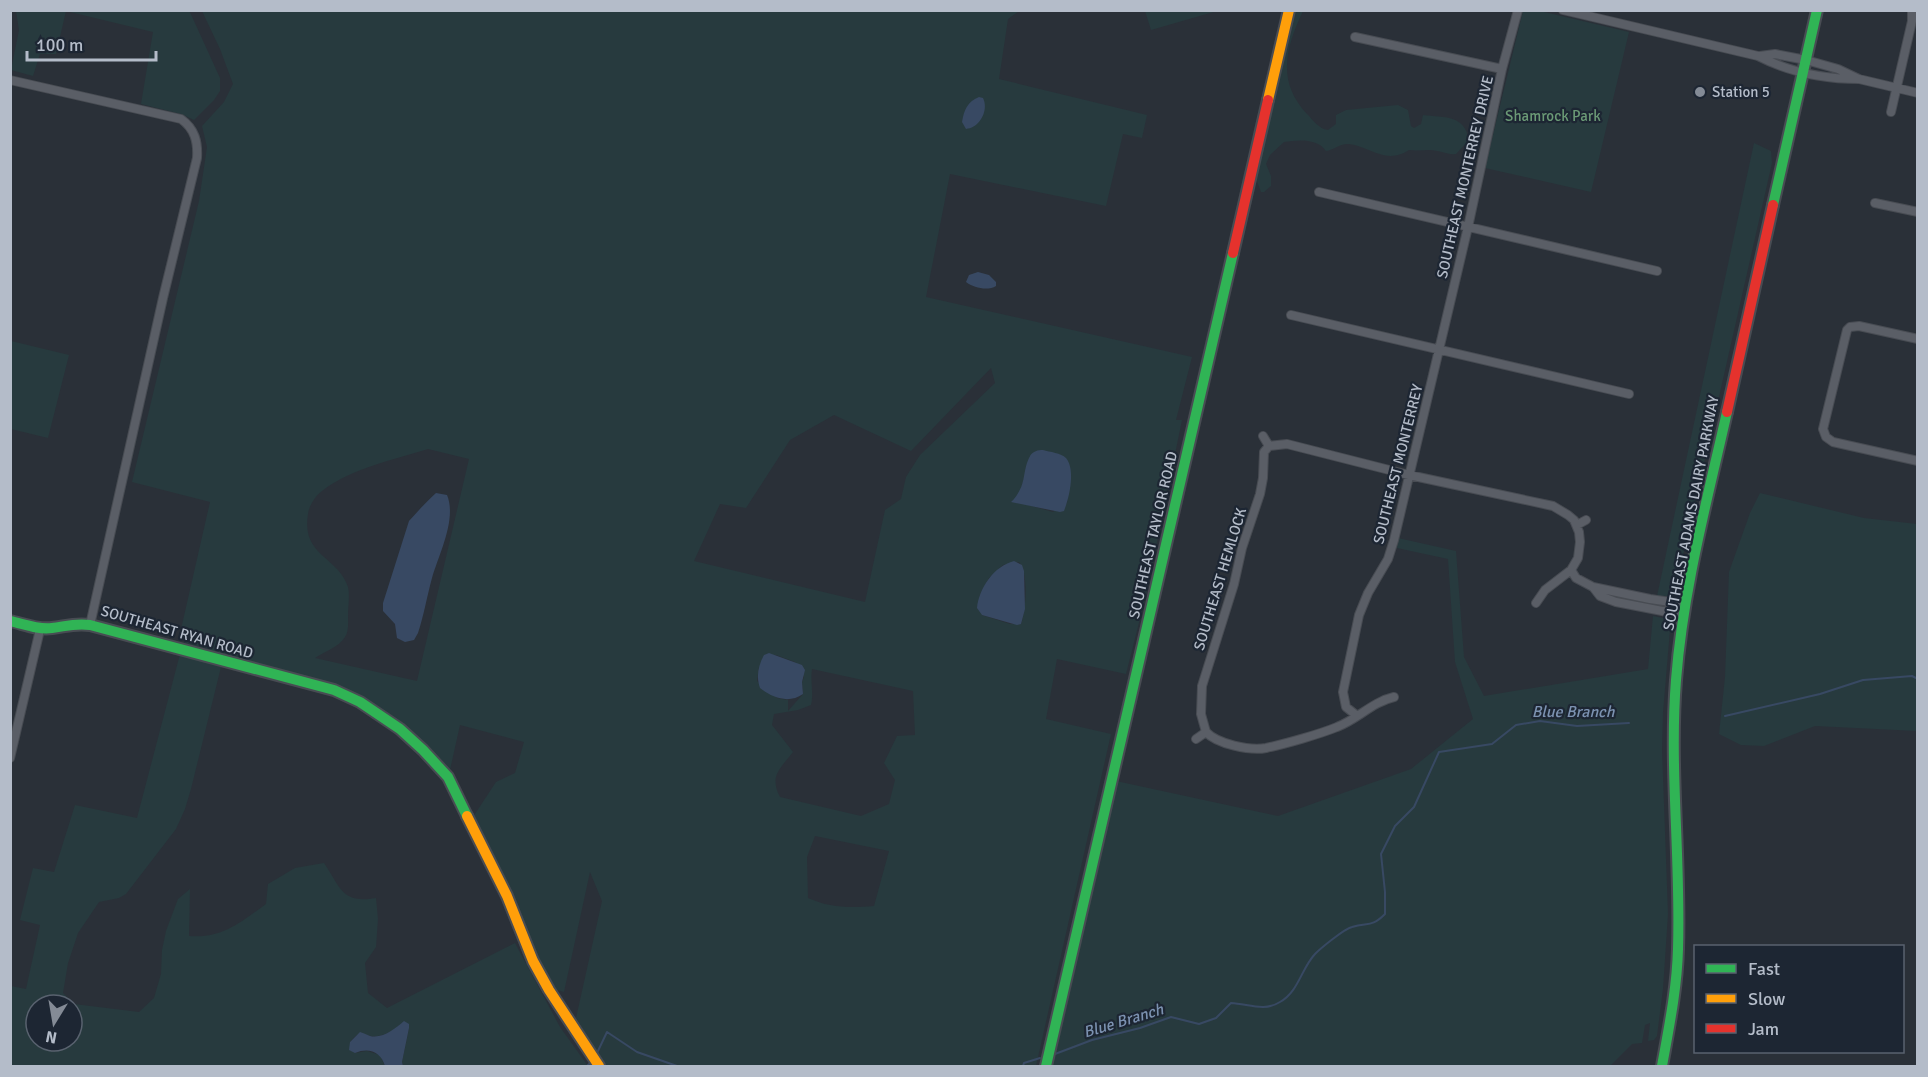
<svg xmlns="http://www.w3.org/2000/svg" width="1928" height="1077" font-family="Signika,sans-serif">
<style>
.green{fill:#273a3e;fill-rule:evenodd}
.water{fill:#384963}
.lines{fill:none;stroke-linecap:round;stroke-linejoin:round}
.stream{stroke:#384963;stroke-width:2}
.street-casing{stroke:#484c53;stroke-width:10}
.fast-casing{stroke:#484c53;stroke-width:14}
.slow-casing{stroke:#484c53;stroke-width:14}
.jam-casing{stroke:#484c53;stroke-width:14}
.street{stroke:#5a5e66;stroke-width:8}
.fast{stroke:#30b455;stroke-width:10}
.slow{stroke:#ff9f0a;stroke-width:10}
.jam{stroke:#e5322d;stroke-width:10}
.poi-dot{fill:#848b96;stroke:#1d2633;stroke-width:2}
.labels{text-anchor:middle;stroke-width:4.5;stroke-linejoin:round;paint-order:stroke}
.poi-label{font-size:15px;fill:#b4bcc9;stroke:#1d2633;text-anchor:start}
.park-label{font-size:15px;fill:#6b9a76;stroke:#1d2633}
.street-label{font-size:15px;fill:#b4bcc9;stroke:#1d2633}
.water-label{font-size:16px;font-style:italic;fill:#7c92b1;stroke:#1d2633}
</style>
<rect width="100%" height="100%" fill="#2a3038"/>
<path class="green" d="M189,10L220,78V91L214,100L194,120L181,114L141,104L153,32L66,11L56,54H40L33,76L11,70L19,30L16,11Z
M202,11H1019L1008,19L999,79L1147,115L1142,138L1123,134L1106,206L950,174L926,297L1192,357L1176,420H1182L1147,591L1126,674L1057,659L1046,719L1111,734L1036,1066H605L576,1018L602,901L590,872L564,992L557,990L533,950L473,817L496,782L515,773L524,742L460,725L450,770L415,735L382,710L349,690L186,643L179,638L210,502L132,482L199,201L207,147L202,126L224,102L233,84L220,49ZM991,368L995,383L920,455L906,477L901,499L885,510L865,602L694,561L720,504L746,508L790,440L834,415L911,451ZM428,449L469,459L417,681L315,658C324,652 339,647 345,637C349,631 348,623 348,615C348,606 350,596 348,587C338,556 301,556 308,514C309,506 315,496 322,491C352,468 393,460 428,449ZM1030,456L1070,471L1067,503L1053,512L1018,502ZM1019,562C1029,573 1026,610 1021,624H1010L982,615L979,597L989,578L1003,565ZM776,655L795,662L804,677L802,682L803,694L788,711V700L777,698L757,681L759,667ZM812,669L913,691L915,735L897,736L884,763L895,780L889,804L861,816L780,797C769,776 780,769 793,752L772,725L774,714L798,710L811,705C814,694 810,681 812,669ZM815,836L889,851L874,906C850,908 830,908 808,898L807,857Z
M1145,11V10L1217,11L1151,30Z
M1293,11H1303C1286,47 1276,81 1307,114C1313,120 1319,129 1328,130L1336,124V115L1346,110L1398,105L1408,110L1411,126L1414,128L1421,124L1423,115C1445,118 1464,114 1469,140L1456,154C1447,155 1439,150 1430,150C1423,150 1417,151 1409,150C1386,165 1371,147 1349,144C1340,143 1334,150 1326,151C1317,138 1298,140 1284,142L1270,155L1266,164L1271,176V186L1264,192H1261L1255,176Z
M1523,11H1540L1629,32L1591,192L1485,168Z
M1754,143L1771,151L1772,163L1675,591L1670,596H1657Z
M11,341L69,355L48,438L11,429Z
M1760,493L1864,518L1917,524V731L1815,726L1764,746L1741,745L1719,734L1725,677L1729,572L1750,513Z
M1398,538L1456,551L1464,657L1484,696L1648,669L1653,616L1668,619L1670,630L1663,712L1662,750L1668,914L1663,989L1657,1036L1654,1040L1648,1041L1650,1023L1645,1025L1642,1043L1632,1044L1610,1066H1053L1116,781L1278,816L1411,769L1473,719L1455,662L1448,559L1397,548Z
M180,654L221,667L191,789L185,809L176,829L126,894L119,898L99,902L78,933L68,963L63,993L74,1004L139,1012L154,998L161,974L162,950L166,931L178,899L190,889L189,936C222,939 241,922 266,904L268,884L295,868L324,863C341,888 342,904 376,898L378,919L376,947L365,963L368,993L387,1008L515,943L560,1027L588,1066H403L402,1062L409,1028L402,1023C395,1030 382,1038 371,1036C366,1035 362,1032 357,1035C354,1037 352,1040 350,1042L355,1053L367,1051L380,1055L385,1066H11V986L26,989L40,925L20,920L33,868L54,872L75,805L137,818ZM36,1005H72V1041H36Z"/>
<path class="water" d="M979,97L983,98C989,110 980,128 966,129L962,122C964,110 967,102 979,97Z
M978,272L989,275L996,282V286C988,291 974,288 966,282L969,275Z
M1043,450C1050,452 1061,453 1066,458C1076,470 1069,498 1064,511L1060,512L1011,502C1028,485 1021,473 1030,456C1033,451 1038,450 1043,450Z
M436,493L447,495C457,519 439,554 432,578C427,596 424,615 418,633L414,640L405,642L397,638L395,624L383,611V603L409,521C418,511 426,502 436,493Z
M1014,561L1022,565L1024,571L1025,609L1021,624L1017,625L982,615L977,608C979,588 994,566 1014,561Z
M769,653L802,665L805,670L802,682L803,694C789,704 772,698 760,688C756,677 758,666 764,655Z
M404,1021L409,1024V1028L402,1062L403,1066H385C381,1052 369,1047 355,1053L349,1050L350,1042L360,1032C364,1033 367,1035 370,1036C383,1039 396,1028 404,1021Z"/>
<g class="lines">
<path class="stream" d="M1725,716L1820,694L1863,680L1912,676L1918,679
M597,1053L607,1032L637,1052L677,1066
M1055,1054L1092,1040L1140,1028L1171,1017L1199,1024L1216,1018L1231,1003C1249,1004 1264,1012 1280,1002C1299,991 1301,969 1315,954C1321,948 1344,929 1352,927C1368,922 1371,928 1385,914V892L1381,854L1395,826L1414,807L1439,752L1492,744L1516,725L1540,721L1577,726L1629,723
M587,1066L589,1064
M1023,1066L1024,1063L1040,1058"/>
<defs>
<path id="street" d="M1563,10L1758,56C1791,73 1823,79 1859,79
M1355,37L1502,69
M1760,56L1775,54L1806,60L1838,69L1859,79L1918,93
M10,80L181,119C195,129 198,142 197,158L163,298L90,625
M1891,112L1912,21V10
M1319,192L1657,271
M1875,203L1918,212
M1291,315L1629,394
M1918,339L1859,326L1850,327L1847,330L1823,429L1826,437L1833,442L1918,461
M1263,436L1269,446
M1269,446L1287,444L1409,475L1553,506L1568,515L1574,520L1579,532L1580,542L1578,558L1571,570L1545,590L1536,603
M1577,525L1586,520
M1571,570L1576,578L1593,587L1600,596L1616,602L1683,615
M1593,587L1650,599L1684,604
M1356,715L1346,707L1343,692L1359,615L1368,593L1388,559L1394,540L1468,227L1502,69L1518,10
M1206,732L1201,714L1202,686L1234,584L1242,548L1260,494L1263,478L1264,452L1269,446
M1206,732C1217,744 1250,751 1266,748C1285,744 1320,734 1337,727C1358,719 1372,702 1394,697
M1196,739L1206,732
M10,758L39,634V628"/>
<path id="fast" d="M1773,205L1817,10
M10,621C24,624 38,630 52,628C67,626 75,623 90,625L334,690L360,702L400,729L423,750L448,777L467,816
M1046,1066L1233,253
M1662,1066C1669,1027 1677,988 1678,949C1681,859 1669,769 1676,680C1683,589 1707,501 1727,412"/>
<path id="slow" d="M1268,100L1289,10
M467,816L507,896L533,961L549,990L599,1066"/>
<path id="jam" d="M1233,253L1268,100
M1727,412L1773,205"/>
</defs>
<use href="#street" class="street-casing"/>
<use href="#fast" class="fast-casing"/>
<use href="#slow" class="slow-casing"/>
<use href="#jam" class="jam-casing"/>
<use href="#street" class="street"/>
<use href="#fast" class="fast"/>
<use href="#slow" class="slow"/>
<use href="#jam" class="jam"/>
</g>
<circle class="poi-dot" cx="1700" cy="92" r="6"/>
<g class="labels">
<g class="poi-label">
<text x="1712" y="97">Station 5</text>
</g>
<g class="park-label">
<text x="1553" y="121">Shamrock Park</text>
</g>
<g class="street-label">
<text transform="translate(1465 177) rotate(-77)" y="5">SOUTHEAST MONTERREY DRIVE</text>
<text transform="translate(1398 464) rotate(-76)" y="5">SOUTHEAST MONTERREY</text>
<text transform="translate(1691 513) rotate(-79)" y="5">SOUTHEAST ADAMS DAIRY PARKWAY</text>
<text transform="translate(1153 535) rotate(-77)" y="5">SOUTHEAST TAYLOR ROAD</text>
<text transform="translate(1220 579) rotate(-73)" y="5">SOUTHEAST HEMLOCK</text>
<text transform="translate(177 632) rotate(16)" y="5">SOUTHEAST RYAN ROAD</text>
</g>
<g class="water-label">
<text x="1573" y="717">Blue Branch</text>
<text transform="translate(1123 1020) rotate(-17)" y="6">Blue Branch</text>
</g>
</g>
<rect width="1928" height="1077" fill="none" stroke="#b4bcc9" stroke-width="24"/>
<rect x="1694" y="945" width="210" height="108" fill="#1d2633" stroke="#59626f" stroke-width="1.5"/>
<rect x="1706" y="964" width="30" height="9" fill="#30b455" stroke="#59626f" stroke-width="1.5"/>
<text x="1748" y="975" font-size="18" fill="#b4bcc9">Fast</text>
<rect x="1706" y="994" width="30" height="9" fill="#ff9f0a" stroke="#59626f" stroke-width="1.5"/>
<text x="1748" y="1005" font-size="18" fill="#b4bcc9">Slow</text>
<rect x="1706" y="1024" width="30" height="9" fill="#e5322d" stroke="#59626f" stroke-width="1.5"/>
<text x="1748" y="1035" font-size="18" fill="#b4bcc9">Jam</text>
<g transform="translate(54 1023) rotate(191)"><circle r="28" fill="#1d2633" stroke="#59626f" stroke-width="1.5"/>
<path d="M0-4.5L10 22L0 15L-10 22Z" fill="#848b96"/>
<text y="-9" font-size="16" font-weight="bold" text-anchor="middle" fill="#b4bcc9">N</text>
</g>
<path d="M27 51v9h129v-9" fill="none" stroke="#b4bcc9" stroke-width="3"/>
<text x="36" y="51" font-size="18" fill="#b4bcc9" stroke="#1d2633" stroke-width="4.5" paint-order="stroke">100 m</text>
</svg>
